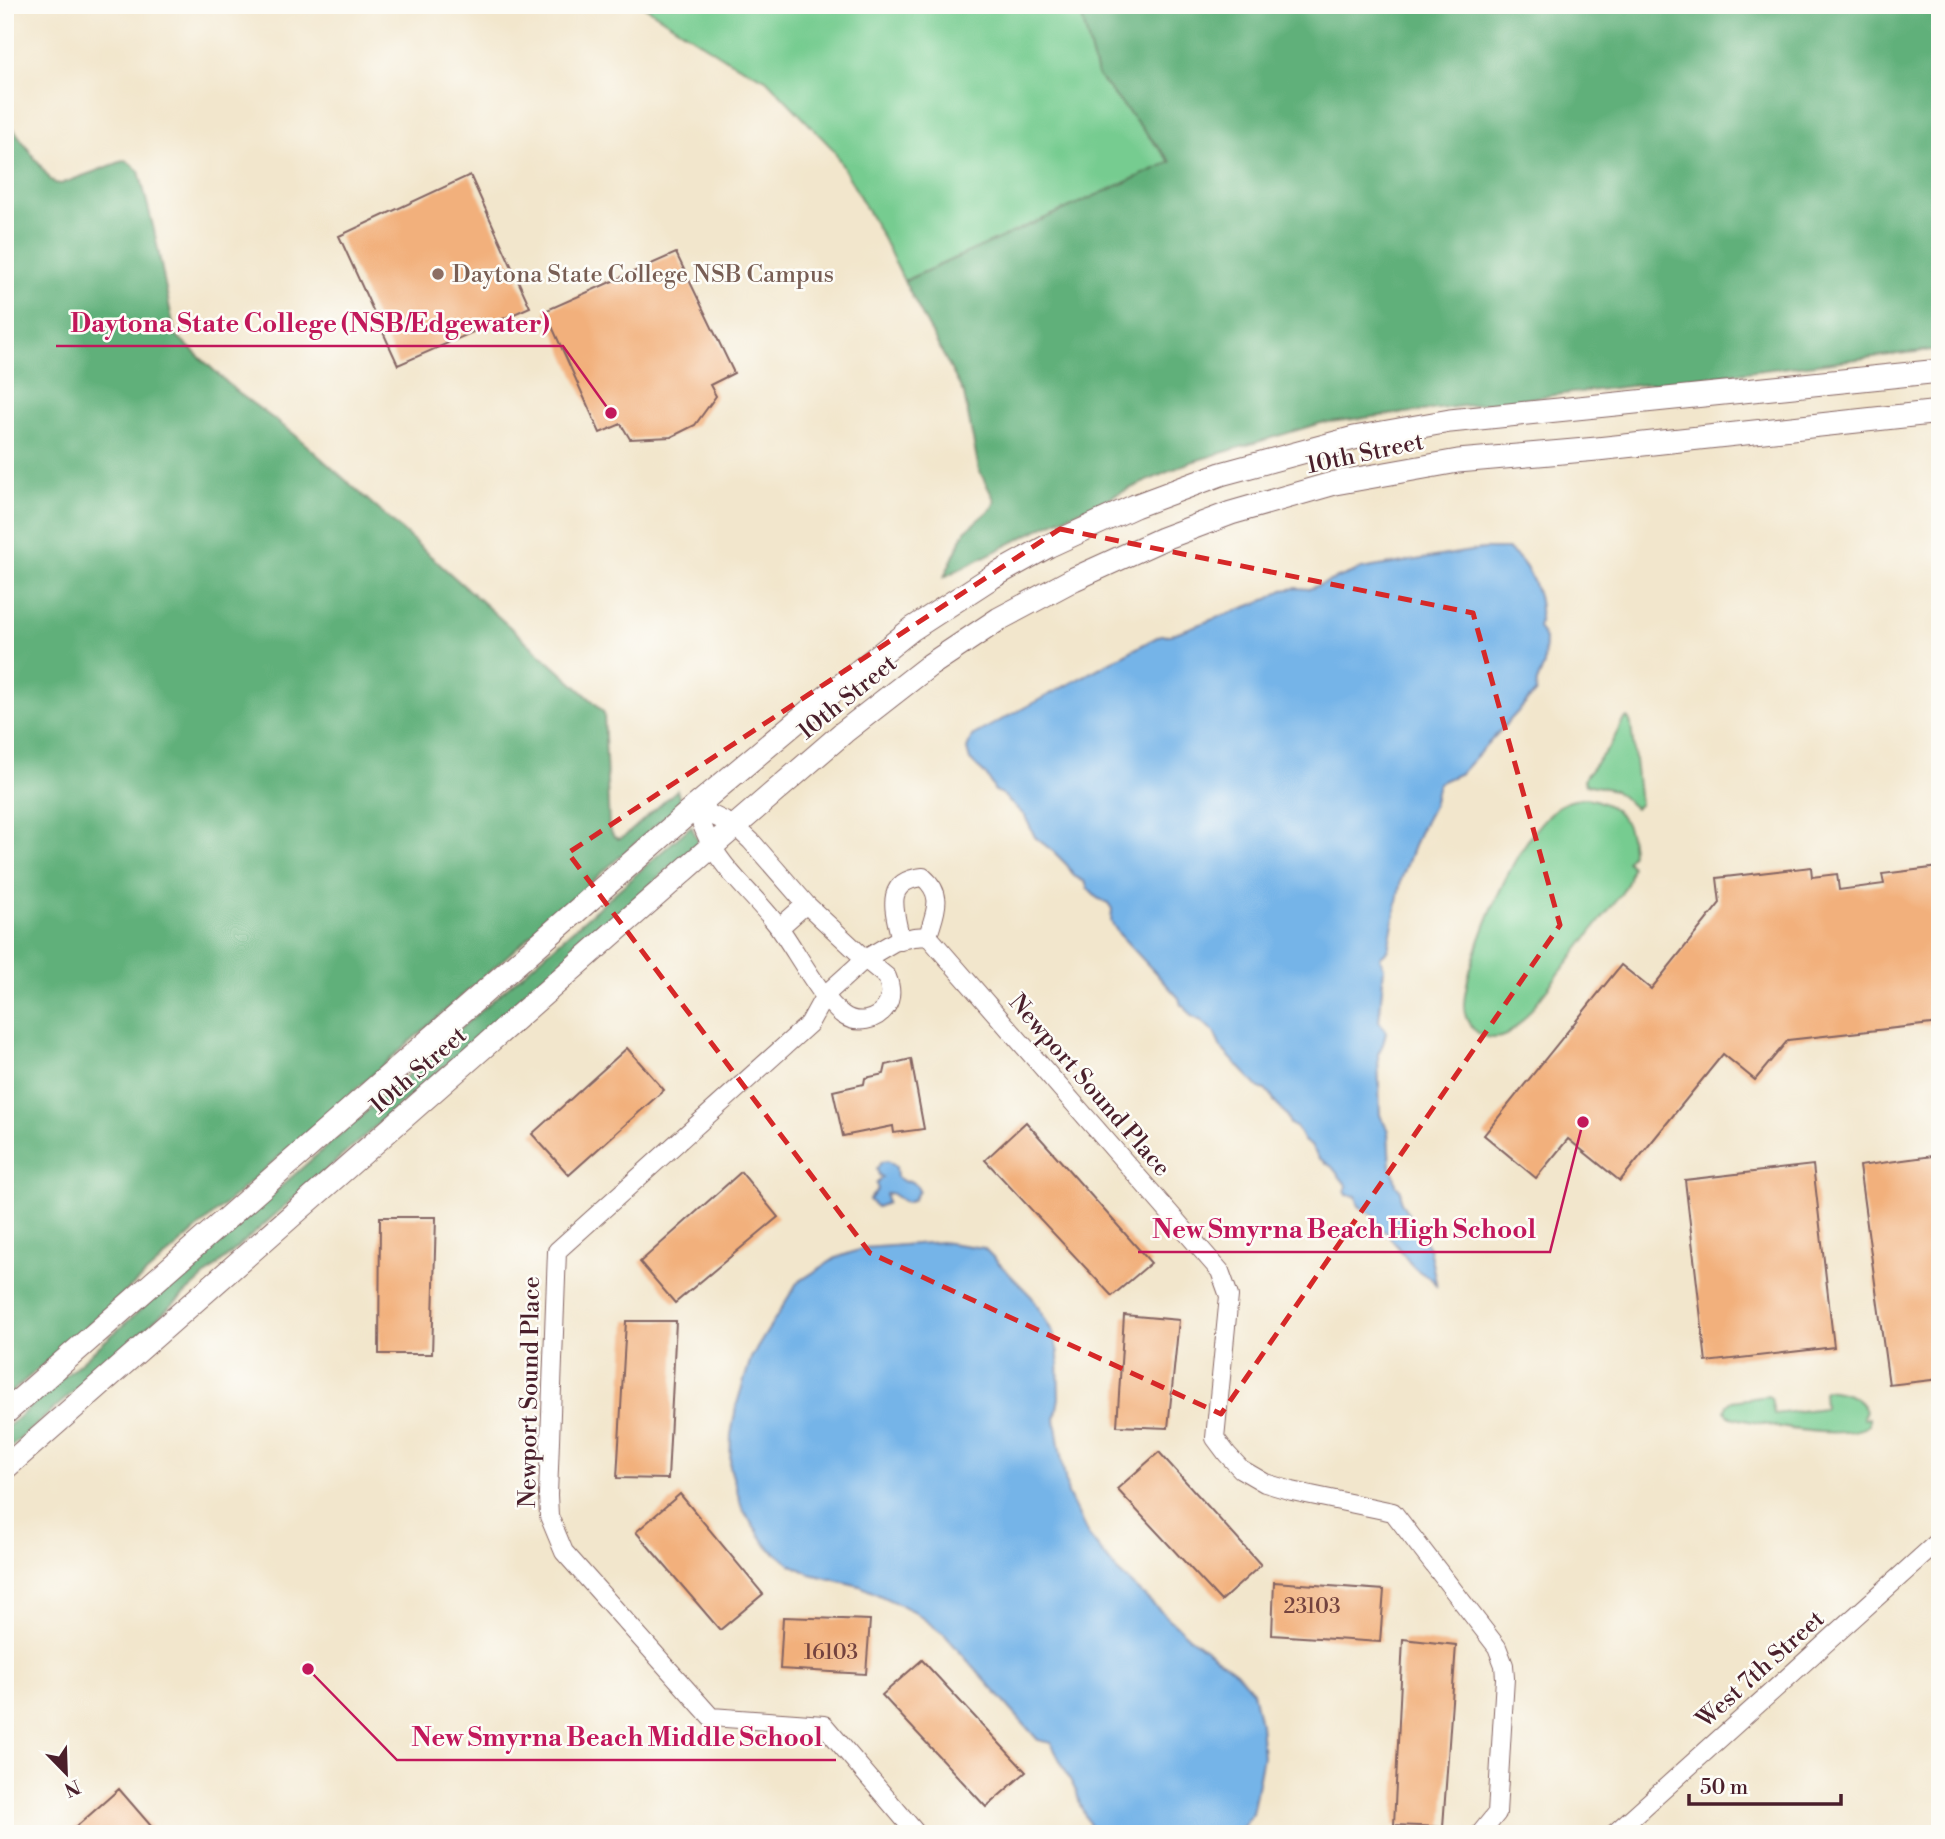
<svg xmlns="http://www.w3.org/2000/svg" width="1945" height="1839" font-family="'Libre Bodoni',serif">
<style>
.green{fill:#76cc90;stroke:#60765e;stroke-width:2}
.forest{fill:#60b07a;stroke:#556852;stroke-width:2}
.water{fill:#75b4e8;stroke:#606a8a;stroke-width:2}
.building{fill:#f2b07c}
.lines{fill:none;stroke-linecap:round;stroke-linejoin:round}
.minor-casing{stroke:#856563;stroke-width:20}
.tertiary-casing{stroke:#856563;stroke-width:25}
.minor{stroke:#fff;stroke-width:18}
.tertiary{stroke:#fff;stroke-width:23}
.marked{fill:none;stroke:#d62828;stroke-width:5;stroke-dasharray:14 9;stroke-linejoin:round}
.education-dot{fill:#8d6e63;stroke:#fdfcf7;stroke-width:2.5}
.labels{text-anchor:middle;stroke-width:5;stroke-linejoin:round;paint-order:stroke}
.number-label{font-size:21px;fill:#74433f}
.education-label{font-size:24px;fill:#785e54;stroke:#fdfcf7;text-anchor:start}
.street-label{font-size:24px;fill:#4a1f2b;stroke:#fdfcf7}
.leader{fill:none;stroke:#c2185b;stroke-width:2.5}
.callout-dot{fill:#c2185b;stroke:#fdfcf7;stroke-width:2.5}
.callout-label{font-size:26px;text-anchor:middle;font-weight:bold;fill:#c2185b;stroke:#fdfcf7;stroke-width:5;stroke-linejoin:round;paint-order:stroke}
</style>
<rect width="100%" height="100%" fill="#fdfcf7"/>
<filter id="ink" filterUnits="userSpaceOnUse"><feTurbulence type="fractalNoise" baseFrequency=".0143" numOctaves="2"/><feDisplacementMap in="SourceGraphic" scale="14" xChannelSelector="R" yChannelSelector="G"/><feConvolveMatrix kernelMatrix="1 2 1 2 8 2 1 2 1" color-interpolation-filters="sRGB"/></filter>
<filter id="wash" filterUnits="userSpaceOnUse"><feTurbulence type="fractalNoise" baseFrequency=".00686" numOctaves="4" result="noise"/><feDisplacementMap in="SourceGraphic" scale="28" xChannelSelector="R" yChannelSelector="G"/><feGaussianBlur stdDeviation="1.57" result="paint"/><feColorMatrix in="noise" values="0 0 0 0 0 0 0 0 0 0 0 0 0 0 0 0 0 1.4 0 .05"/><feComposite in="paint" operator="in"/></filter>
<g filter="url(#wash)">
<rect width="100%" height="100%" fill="#f2e6cc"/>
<path class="green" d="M642,5H1079L1083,19L1143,130L1171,162L904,281L884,240L833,149L766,79L731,62Z
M1627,718L1630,721L1631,725L1640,804L1635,808L1614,790L1586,784L1584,781L1585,777L1610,746L1624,719Z
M1586,798C1619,804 1631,822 1632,854L1627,861L1632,866L1628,882L1621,894L1522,1021C1516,1028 1510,1034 1501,1037C1479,1042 1463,1023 1464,1003C1468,954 1518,830 1561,805C1569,800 1577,799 1586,798Z
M1826,1390C1842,1392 1859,1395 1866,1411L1863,1417L1864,1419L1869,1418V1425C1843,1443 1761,1424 1731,1417L1725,1411L1727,1405L1732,1401L1768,1396L1771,1398L1774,1414L1824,1408L1823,1392Z"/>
<path class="forest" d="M1079,5H1940V349L1321,423L1188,463L1047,525L944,577L965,531L992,508L995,501L979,470L964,394L904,281L1171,162L1097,75Z
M5,117L50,179L55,183L61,184L126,160L139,171L154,230L175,334L237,392L294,434L596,704L604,713L609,828L614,837L619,839L625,836L677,790L681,803L5,1398Z
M691,826L699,842L5,1452V1429Z"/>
<path class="water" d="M1483,549H1508C1512,553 1518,556 1521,561C1534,576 1545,608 1538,627L1545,639L1544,665L1537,682L1536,692L1461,773L1438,783L1433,806L1419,833L1401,880L1388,950L1380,957L1384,968L1379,1021L1386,1032L1383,1044L1378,1054L1380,1115L1388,1131L1390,1167L1394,1174L1396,1185L1401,1190V1202L1429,1248L1437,1287C1431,1277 1430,1278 1420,1272C1409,1265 1405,1255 1397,1246C1393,1241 1390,1239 1387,1232L1381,1230L1375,1217L1359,1206L1356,1196L1347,1195L1345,1191L1347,1186L1332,1167L1319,1158L1311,1146L1304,1141L1297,1128L1290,1124L1286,1114L1275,1103L1271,1094L1265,1090L1259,1088L1221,1048L1214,1032L1202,1021L1191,1016L1185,1006L1181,1005L1179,998L1119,934L1111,922L1112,909L1108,903L1097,898L1088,889L1085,882L1074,876L1067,865L1054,852L1035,837L1025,816L1002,794L995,791L987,776L970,760L967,749L972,736L990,726L1161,635H1170L1268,599L1283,590L1296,588L1309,589L1361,569Z
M888,1161L896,1167L897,1177L905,1182L910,1181L917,1186L919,1191L912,1201L906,1203L891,1193L886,1194L887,1203L877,1207L869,1200L878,1189L876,1184L882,1177L879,1175L877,1169L881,1162Z
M941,1242L984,1248L1032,1297L1053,1333L1058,1353L1059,1398L1055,1419L1059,1445L1068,1494L1088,1535L1117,1571L1189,1637L1236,1672L1253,1691L1260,1724L1263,1756L1252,1814L1239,1832L1236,1834H1094L1080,1805L1077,1793L1051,1743L1038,1740L945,1635L913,1611L860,1586L810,1574L790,1564L767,1546L742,1508L730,1467L731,1435L736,1407L751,1358L797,1283L836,1258L864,1248Z"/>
<g id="blocks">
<path class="building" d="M470,175L530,307L398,365L339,236Z
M676,253L734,373L710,385L716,396L695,425L671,437L630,439L621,424L600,433L545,311Z
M1811,867L1812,877L1837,874L1839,890L1884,884L1882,874L1940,867V1023L1788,1040L1755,1080L1723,1054L1620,1181L1568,1139L1536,1178L1484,1135L1621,965L1651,989L1720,903L1717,878Z
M627,1048L664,1090L569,1175L532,1134Z
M911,1059L924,1129L894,1133L893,1126L843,1136L833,1091L864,1084L865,1078L884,1074L886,1065Z
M1026,1122L1151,1263L1112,1296L985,1160Z
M1940,1155V1379L1889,1385L1859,1166Z
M1813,1165L1834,1347L1706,1362L1685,1180Z
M741,1172L778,1217L675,1303L640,1262Z
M380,1217H436L432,1354H379Z
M1124,1315L1179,1320L1168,1428L1117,1426Z
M626,1321H676L668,1479L617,1478Z
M1159,1452L1261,1565L1221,1601L1117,1489Z
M680,1494L763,1594L720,1630L636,1532Z
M1274,1582L1384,1590L1380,1642L1272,1635Z
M783,1617L870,1620L866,1674L780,1669Z
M1403,1639L1456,1645L1443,1827L1394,1825Z
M922,1660L1026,1772L986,1807L882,1695Z
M119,1789L158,1834H68Z"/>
</g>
</g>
<g filter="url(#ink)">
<use href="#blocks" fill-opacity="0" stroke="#856563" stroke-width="2"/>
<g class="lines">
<defs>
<path id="minor" d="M695,807L735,826L751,841L806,904L865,959L887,977C891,987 892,998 886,1007C876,1021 857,1025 843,1015C822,1000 796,951 780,929C760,901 728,875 712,846C705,834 700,820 695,807Z
M779,928L806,904
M901,941C895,912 882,881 923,877C945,896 935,911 928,936
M917,1834L824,1725L711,1717L564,1552L549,1516L548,1495L557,1251L809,1024L825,995L865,959L894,942L914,937L928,936L1220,1271L1229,1296L1215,1438L1227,1454L1241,1469L1265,1483L1292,1491L1393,1512L1497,1647L1504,1665L1505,1678L1497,1813L1480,1834
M1614,1834L1940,1540"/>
<path id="tertiary" d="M5,1413L695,807L820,702L912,629L992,577L1048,546L1135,506L1221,474L1354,438L1450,421L1940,371
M5,1468L712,846L844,732L930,665L999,619L1074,579L1162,539L1231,513L1335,483L1458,461L1597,449L1940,412"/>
</defs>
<use href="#minor" class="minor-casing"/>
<use href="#tertiary" class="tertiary-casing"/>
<use href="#minor" class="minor"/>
<use href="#tertiary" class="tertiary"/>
</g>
</g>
<path class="marked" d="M1060,529L1473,613L1560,925L1221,1414L870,1253L568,853Z"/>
<circle class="education-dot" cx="438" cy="274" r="7"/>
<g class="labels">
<g class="number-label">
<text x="1312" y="1613">23103</text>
<text x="831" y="1659">16103</text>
</g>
<g class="education-label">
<text x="452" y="282">Daytona State College NSB Campus</text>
</g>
<g class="street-label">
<text transform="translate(1365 453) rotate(-12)" y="8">10th Street</text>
<text transform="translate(847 697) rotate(-39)" y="8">10th Street</text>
<text transform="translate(418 1070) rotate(-41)" y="8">10th Street</text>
<text transform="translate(1090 1085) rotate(49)" y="8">Newport Sound Place</text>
<text transform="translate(529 1392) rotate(-89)" y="8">Newport Sound Place</text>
<text transform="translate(1760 1669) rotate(-42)" y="8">West 7th Street</text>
</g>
</g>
<path class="leader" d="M611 413L563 346H56M1583 1122L1550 1252H1138M308 1669L397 1760H836"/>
<g class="callout-dot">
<circle cx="611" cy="413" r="7"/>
<circle cx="1583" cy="1122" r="7"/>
<circle cx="308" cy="1669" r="7"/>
</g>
<g class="callout-label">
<text x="310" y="332">Daytona State College (NSB/Edgewater)</text>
<text x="1344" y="1238">New Smyrna Beach High School</text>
<text x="617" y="1746">New Smyrna Beach Middle School</text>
</g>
<rect width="1945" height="1839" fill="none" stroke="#fdfcf7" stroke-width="28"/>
<g transform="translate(66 1773) rotate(157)" stroke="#fdfcf7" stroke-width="5" paint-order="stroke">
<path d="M0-5L12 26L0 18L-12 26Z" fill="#4a1f2b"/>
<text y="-10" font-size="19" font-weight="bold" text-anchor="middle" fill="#4a1f2b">N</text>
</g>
<path d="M1689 1794v10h152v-10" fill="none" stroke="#4a1f2b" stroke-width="3.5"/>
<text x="1700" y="1794" font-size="21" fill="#4a1f2b" stroke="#fdfcf7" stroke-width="5" paint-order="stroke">50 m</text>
</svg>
